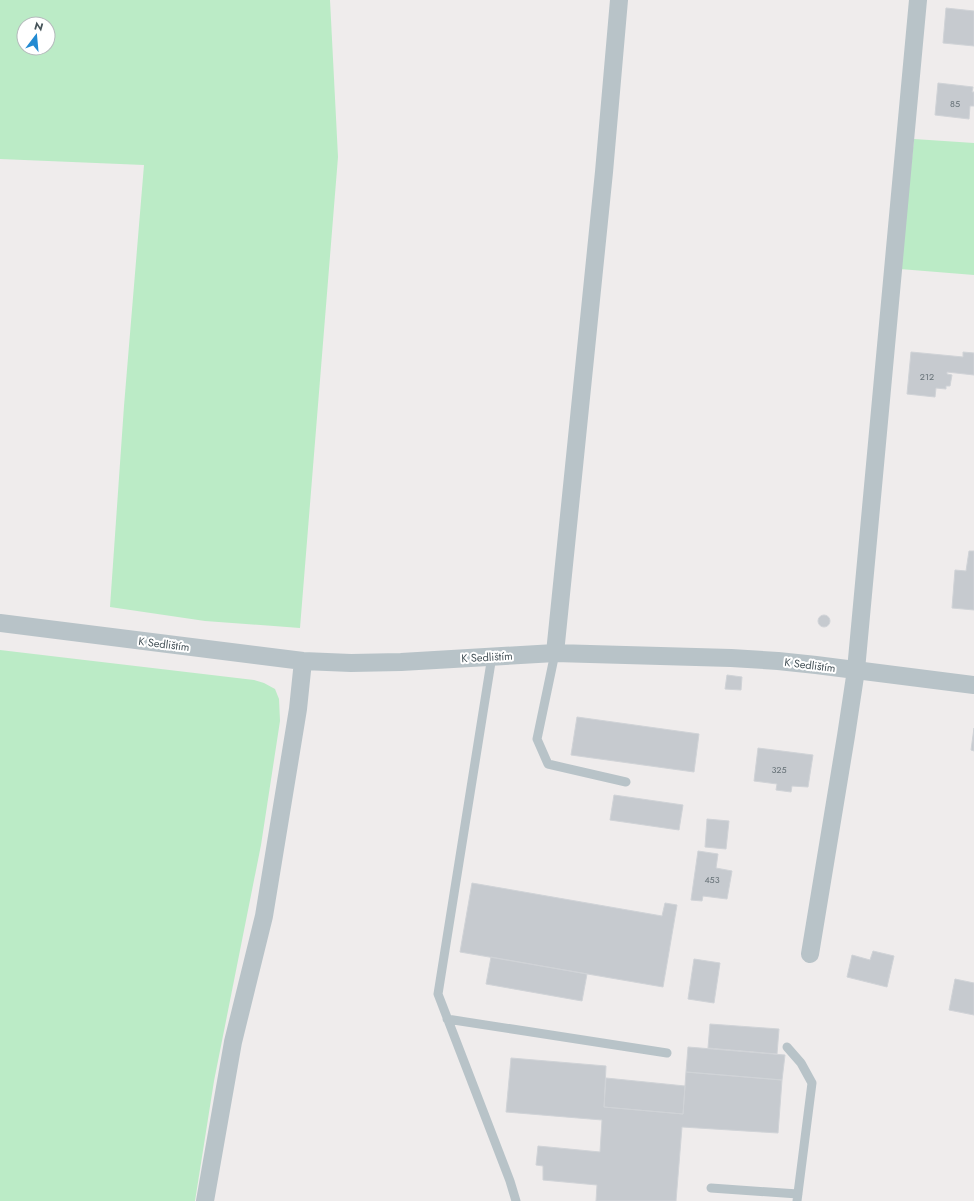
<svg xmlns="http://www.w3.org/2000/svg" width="974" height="1201" font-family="Jost,sans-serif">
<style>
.green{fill:#bbebc6;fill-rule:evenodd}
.building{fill:#c6cacf;stroke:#d0d3d7}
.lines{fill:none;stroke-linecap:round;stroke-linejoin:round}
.service{stroke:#b8c3c8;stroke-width:9}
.minor{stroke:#b8c3c8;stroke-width:18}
.labels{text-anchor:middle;stroke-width:4;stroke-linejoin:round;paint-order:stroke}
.number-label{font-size:9px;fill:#657076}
.street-label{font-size:11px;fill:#455258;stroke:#fff}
</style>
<rect width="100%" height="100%" fill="#efecec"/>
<path class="green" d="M0,0H330L338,157L300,628L205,621L110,607L124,406L144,165L0,159ZM24,24H48V48H24Z
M914,139L974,143V275L900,269Z
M0,650L254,680L264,683L275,689L279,699L280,721L261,845L214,1081L195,1201H0Z"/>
<path class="building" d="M946,8L974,11V46L943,43Z
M938,83L973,87L972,92H974V106H970L969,119L935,115Z
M911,352L963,357V352L974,353V375L947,372V374L952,375L950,386H946V389L936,388L935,397L907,394Z
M969,551H974V610L952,608L955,570L966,571Z
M818 621a6 6 0 1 1 12 0a6 6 0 1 1-12 0Z
M727,675L742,677L741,690L725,689Z
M577,717L699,734L694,772L571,755Z
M974,728V751L971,750Z
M758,748L813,755L808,787L792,786L791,792L776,790L777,784L754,781Z
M614,795L683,805L679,830L610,820Z
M707,819L729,821L726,849L705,847Z
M698,851L718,854L716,868L732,871L727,899L703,896L702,901L691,900Z
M472,883L662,916L665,903L677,905L663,987L460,952Z
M873,951L894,956L887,987L847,977L852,955L870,960Z
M491,957L587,974L582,1001L486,984Z
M694,959L720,963L714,1003L688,999Z
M955,979L974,983V1015L949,1010Z
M710,1024L779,1029L777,1054L708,1048Z
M688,1047L785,1055L782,1080L686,1072Z
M511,1058L606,1066L604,1107L683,1114L686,1072L782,1080L778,1133L682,1127L676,1201H596L597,1185L543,1180V1166L536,1165L538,1146L600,1152L602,1120L506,1112Z
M606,1078L685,1086L683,1114L604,1107Z"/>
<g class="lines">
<path class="service" d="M555,653L537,739L548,764L626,782
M492,656L438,994L510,1181L516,1201
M447,1019L667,1053
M787,1047L801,1063L812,1083L797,1201
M711,1188L798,1194"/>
<path class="minor" d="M0,623L303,661L351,663L401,662L555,653L731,658L778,661L816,665L974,685
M555,653L604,172L619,0
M810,954L846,736L856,670L918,0
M205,1201L233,1042L264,916L298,709L303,661"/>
</g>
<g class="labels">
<g class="number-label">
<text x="955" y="107">85</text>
<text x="927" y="380">212</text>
<text x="779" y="773">325</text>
<text x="712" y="883">453</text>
</g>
<g class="street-label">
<text transform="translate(164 644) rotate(7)" y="4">K Sedlištím</text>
<text transform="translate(487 657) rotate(-3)" y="4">K Sedlištím</text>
<text transform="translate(810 665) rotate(7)" y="4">K Sedlištím</text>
</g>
</g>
<g transform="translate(36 36) rotate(16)"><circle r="19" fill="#ffffff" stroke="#b5babc"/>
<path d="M0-3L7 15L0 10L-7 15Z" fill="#228ad2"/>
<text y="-6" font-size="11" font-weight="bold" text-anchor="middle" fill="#455258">N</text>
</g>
</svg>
